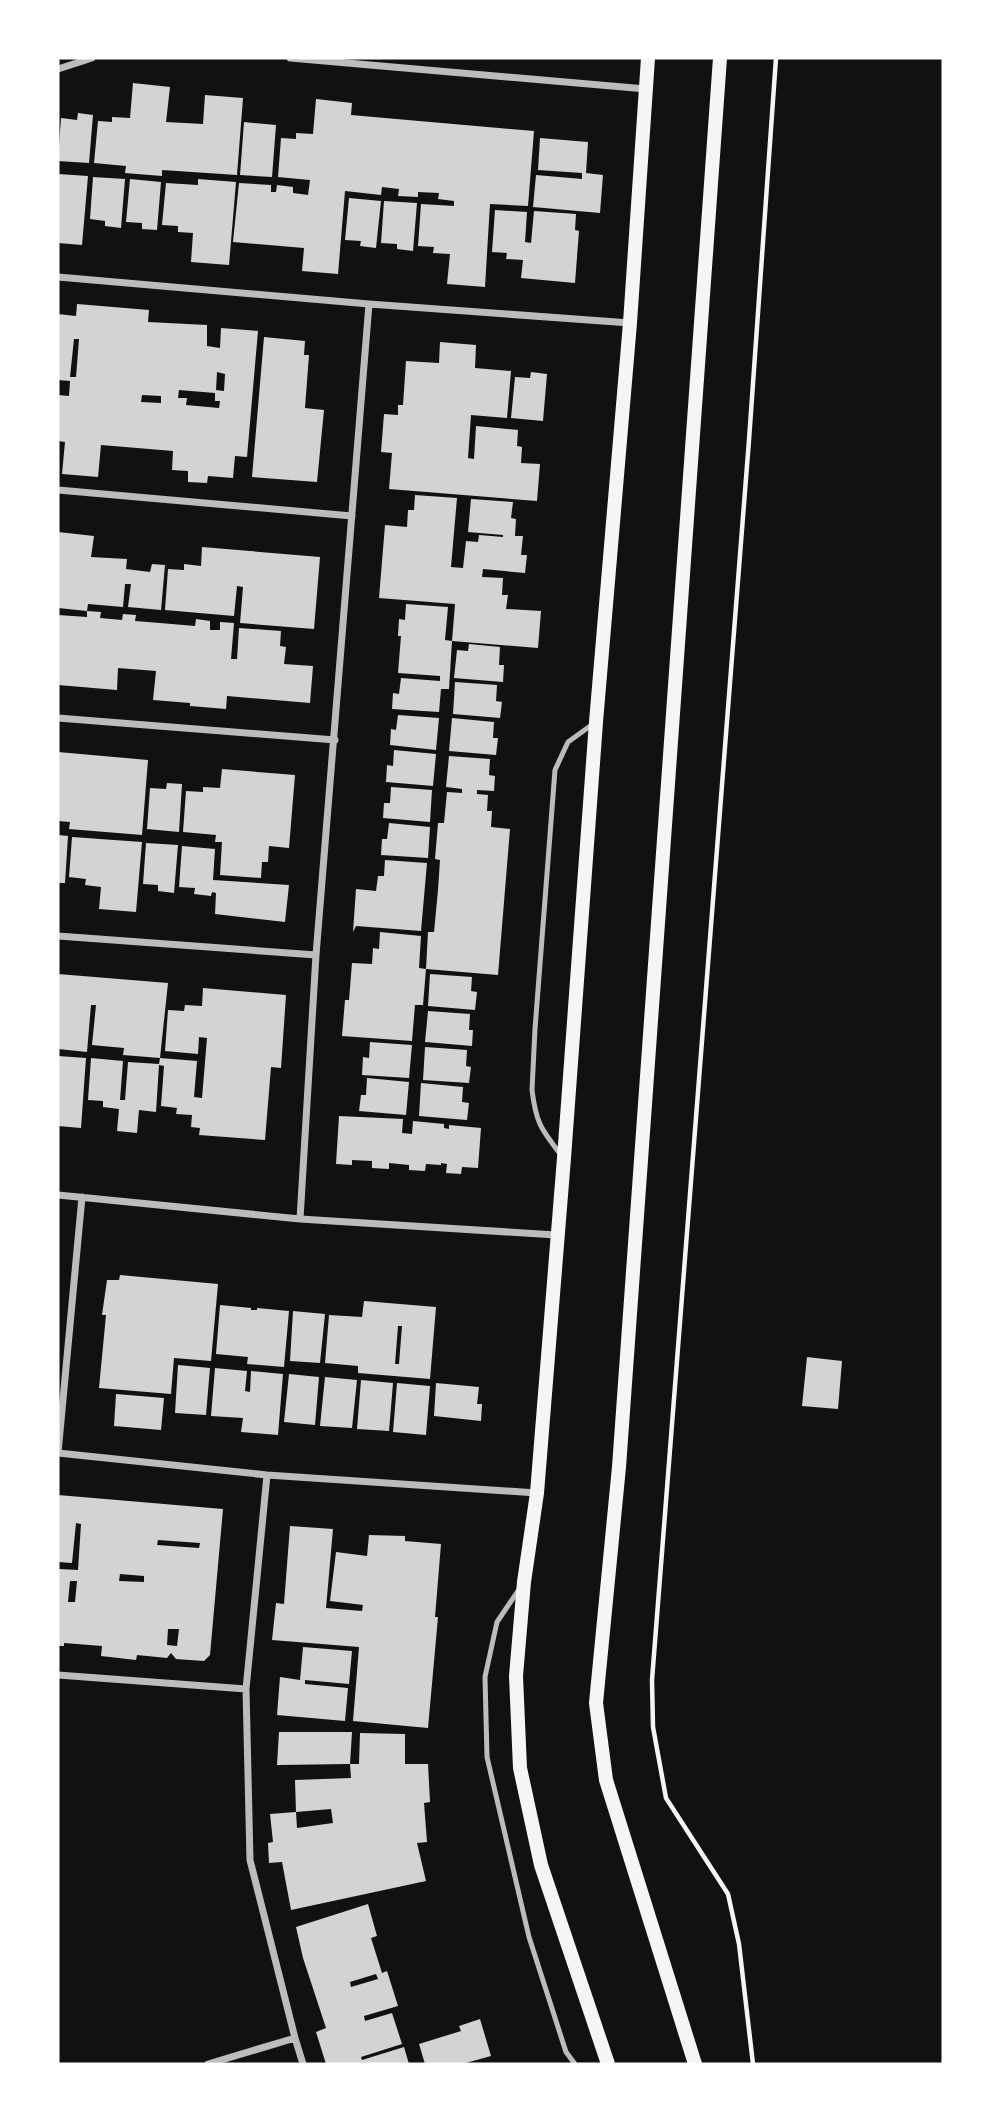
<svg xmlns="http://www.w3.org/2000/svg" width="1001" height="2122" font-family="'Titillium Web',sans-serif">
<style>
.building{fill:#d3d3d3;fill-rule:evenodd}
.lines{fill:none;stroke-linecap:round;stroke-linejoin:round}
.path{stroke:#f5f5f5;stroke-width:4.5}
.service{stroke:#bcbcbc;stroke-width:5}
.minor{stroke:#bcbcbc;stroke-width:7}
.secondary{stroke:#f5f5f5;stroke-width:14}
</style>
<rect width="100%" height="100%" fill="#111"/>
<path class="building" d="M133,83L170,87L166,122L203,124L205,95L243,98L237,175L162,170V176L125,173L126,166L94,163L98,121L112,122V117L130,118Z
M316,99L352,103L351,115L534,131L528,206L490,204L485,287L447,284L450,254L433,253L434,247L418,246L421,204L454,206V201L438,199L439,193L418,192V197L398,196L399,189L382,187L381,195L345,191L338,274L302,271L304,248L233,242L239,183L271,185V192H276L277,185L293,187V193L308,195L310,180L278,177L281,138L296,139V133L313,134Z
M78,113L93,115L89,163L58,161L61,118L77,120Z
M244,122L276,125L272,177L240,175Z
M540,138L588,142L586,173L603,175L600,213L533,207L536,175L582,179V173L538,170Z
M58,174L88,176L82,245L58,243Z
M93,177L125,179L121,228L105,226V221L90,219Z
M130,179L161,182L157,230L142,229V223L126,222Z
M198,179L236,182L229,265L191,262L193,233L178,232V226L162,225L166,183L198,185Z
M349,198L381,201L376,248L360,246L361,241L345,240Z
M384,201L417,203L413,251L397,249V244L381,243Z
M495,210L527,212L525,242L531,243L534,211L576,214L575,230L579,231L575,283L521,278L523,260L506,259L507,253L492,252Z
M77,304L149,310L148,322L207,325V346L220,348L221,328L258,331L247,457L235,456L233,478L208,476L207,483L188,482V471L172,470L173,451L101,445L98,477L62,474L65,442L58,441V395L69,396L70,381L58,380V314L76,316ZM74,339H79L76,377H70ZM217,372L225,374L224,391L216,390ZM179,390L215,393V401H220L219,408L186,405L187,398H178ZM142,395L161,396V403L141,402Z
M264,337L305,341L304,355H309L305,408L324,410L317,482L252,477Z
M440,342L476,345L475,368L511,371L507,418L471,415L468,458L474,459L476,426L518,430L517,446L522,447L521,463L540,464L537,501L389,489L392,453L381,452L384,414L398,415V405H403L406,361L439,363Z
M531,372L547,374L543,421L511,418L515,377L530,378Z
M415,495L457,498L451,567L463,568L466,541L478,542L479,535L503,537V535L468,532L471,499L513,502L511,518L516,519L515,536H523L521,555H527L525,573L483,569L482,577L503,578L502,595H508L506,609L541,611L538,648L452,641L455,604L379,598L385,525L407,527L408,510H414Z
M58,532L94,536L91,557L127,559L126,569L150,572L152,564L165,565L161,610L128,607L131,584H125L123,607L88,604L87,611L58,608Z
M202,547L320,557L314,629L240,623L243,587L237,586L234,616L165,610L168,569L184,570V564L201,566Z
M406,604L448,607L445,640L452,641L449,689H441L439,712L392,709L393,693L399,694L401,678L440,681V676L398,673L401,636H398L399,619L405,620Z
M87,611L101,612L100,618L122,620L123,614L136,615L135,621L160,623L195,626L196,619L210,621V630H220V622L234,623L231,659H237L239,628L281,631L280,646L286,647L284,664L313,666L310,703L227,696L226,709L190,706V703L153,700L156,671L118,668L117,690L58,685V615L87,617Z
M469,644L500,647L499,665H504L503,682L454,678L457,650L468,651Z
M455,682L497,685L496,701L502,702L500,718L453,714Z
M398,715L439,718L436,750L390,745L391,729L396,730Z
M452,718L494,722L493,738H498L496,755L449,751Z
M394,750L436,754L433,786L386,782L387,765L393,766Z
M58,752L148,760L142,835L69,829L70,822L58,821Z
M449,756L490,759L489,775L495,776L494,791L477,790V794L488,795L487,811H492L491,827L510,829L498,975L426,969L428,932H434L438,890L440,860L435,859L438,823H444L447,792L462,793V789L446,787Z
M222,769L295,775L289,848L269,846L268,862H262L261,878L220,875L222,842H215L216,835L183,832L186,791L203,792V787L220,788Z
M167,783L182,784L179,832L147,829L150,788L166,789Z
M391,787L432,790L430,822L383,818L384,803H390Z
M389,823L430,827L428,858L381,855L382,839H387Z
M58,835L68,836L65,883H58Z
M72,837L142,842L136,912L99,909L101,887L85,885L86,879L69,877Z
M146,843L178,845L174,893L158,891V885L143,884Z
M182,846L215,849L213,880L289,885L285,922L215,914L216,893L212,892L211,896L194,894L195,888L179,887Z
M385,860L427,863L421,931L356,926L353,932L356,889L376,891L378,876H384Z
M380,932L421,936L419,968L426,969L423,1005H415L412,1041L342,1036L345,1000H349L352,963L372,964L373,948L379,949Z
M58,974L168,983L160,1058L123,1055L124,1048L92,1045L96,1005H91L87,1052L58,1049Z
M430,974L472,977L471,991L477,992L475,1010L428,1006Z
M203,988L286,995L281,1068L271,1067L265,1140L199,1135L200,1128L191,1127L192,1115L176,1114L177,1108L161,1106L164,1066L159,1065L156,1112L139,1110L137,1133L117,1131L119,1109L103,1107V1101L88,1100L91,1058L123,1061L120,1100H125L128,1062L159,1064L160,1058L197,1061L194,1097L202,1098L207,1038L199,1037L198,1054L165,1051L168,1010L184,1011L185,1005L202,1006Z
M428,1011L470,1014L469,1030H473L472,1046L425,1042Z
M370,1042L412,1045L409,1078L362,1075L363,1057L369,1058Z
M425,1047L467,1050L466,1066L471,1067L469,1083L423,1080Z
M58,1056L86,1058L81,1128L58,1126Z
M367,1078L409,1082L406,1115L359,1111L361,1095H366Z
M421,1083L463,1087L462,1102L469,1103L467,1120L419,1116Z
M339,1116L403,1119L402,1133L412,1134L413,1121L444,1124V1128L449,1129V1125L481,1128L478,1168L462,1167L461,1174L446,1173L447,1164L441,1163V1165L426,1164L425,1171L409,1170V1165L389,1163V1169L372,1168V1161L352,1160V1165L336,1164Z
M120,1275L218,1284L211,1361L174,1358L171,1394L99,1388L106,1315H102L107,1280H119Z
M364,1301L436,1307L430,1379L358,1373V1366L325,1363L329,1315L362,1317ZM398,1326H402L399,1364H395Z
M220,1305L251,1308V1310H257V1308L289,1311L284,1367L247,1364L248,1357L216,1354Z
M293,1311L325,1314L320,1363L290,1361Z
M807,1357L842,1361L838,1409L802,1406Z
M178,1365L210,1368L206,1415L175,1413Z
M215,1368L247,1371L245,1391L250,1392L251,1371L283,1374L278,1435L241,1432L243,1418L211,1416Z
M289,1374L319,1377L315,1425L284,1422Z
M325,1377L357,1380L352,1428L320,1426Z
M361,1380L393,1383L389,1431L357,1429Z
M397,1383L430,1386L426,1435L393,1432Z
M436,1383L479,1387L477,1404H482L481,1421L434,1416Z
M116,1394L164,1398L161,1430L114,1426Z
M58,1495L223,1509L210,1655L204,1661L176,1659L171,1653L167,1658L137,1655L136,1660L101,1656L102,1646L64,1643V1646H58V1577L59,1569L78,1570L81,1524L76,1523L72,1563L58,1562ZM158,1540L200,1543L199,1548L157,1545ZM120,1574L144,1576V1582L119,1581ZM70,1581H77L75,1602H68ZM168,1629H179L177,1646L167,1645Z
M290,1526L333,1529L326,1608L362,1611L363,1605L330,1601L336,1552L367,1556L369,1535L405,1536V1541L441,1544L435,1617H438L428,1728L353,1721L359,1647L272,1640L276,1603L284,1604Z
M303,1647L352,1651L349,1684L305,1680V1684L348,1688L345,1721L277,1715L280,1677L300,1680Z
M279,1732H352L350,1764H359L360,1733L405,1734V1764H428L430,1802L424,1803L427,1842L417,1843L426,1881L291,1910L282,1862L269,1863L268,1843L273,1842L270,1814L296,1812L297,1828L333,1823L331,1809L296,1812L295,1780L351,1778L350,1764L277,1765Z
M368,1904L377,1936L371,1938L382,1973L387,1971L398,2006L364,2016L365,2021L392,2013L402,2044L361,2057L362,2060L404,2047L409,2064H326L316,2032L326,2028L303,1958L296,1927ZM376,1974L378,1979L351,1987L350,1982Z
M480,2019L491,2056L462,2064H425L419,2044L461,2031L459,2026Z"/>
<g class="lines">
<path class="path" d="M753,2064L739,1944L728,1894L666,1798L653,1727L652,1680L749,440L776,58"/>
<path class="service" d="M561,1155C541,1129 536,1123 532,1090L535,1029L555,770L568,742L593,724
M518,1591L497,1622L485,1677L487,1757L529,1937L566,2052L575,2064"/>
<path class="minor" d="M290,58L646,89
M58,69L92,58
M58,277L369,304L630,323
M58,490L352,516
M58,718L335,740
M58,936L316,955
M58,1195L300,1219L556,1235
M300,1219L316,955L369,304
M58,1453L267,1475L537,1493
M58,1453L82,1197
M267,1475L246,1689L250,1860L295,2038L303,2064
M58,1675L246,1689
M208,2064L295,2038"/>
<path class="secondary" d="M608,2064L541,1865L520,1768L516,1676L524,1582L537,1493L564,1158L596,722L630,323L648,58
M695,2064L606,1780L596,1703L619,1467L720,58"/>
</g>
<rect width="1001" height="2122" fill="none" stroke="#ffffff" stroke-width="119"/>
</svg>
